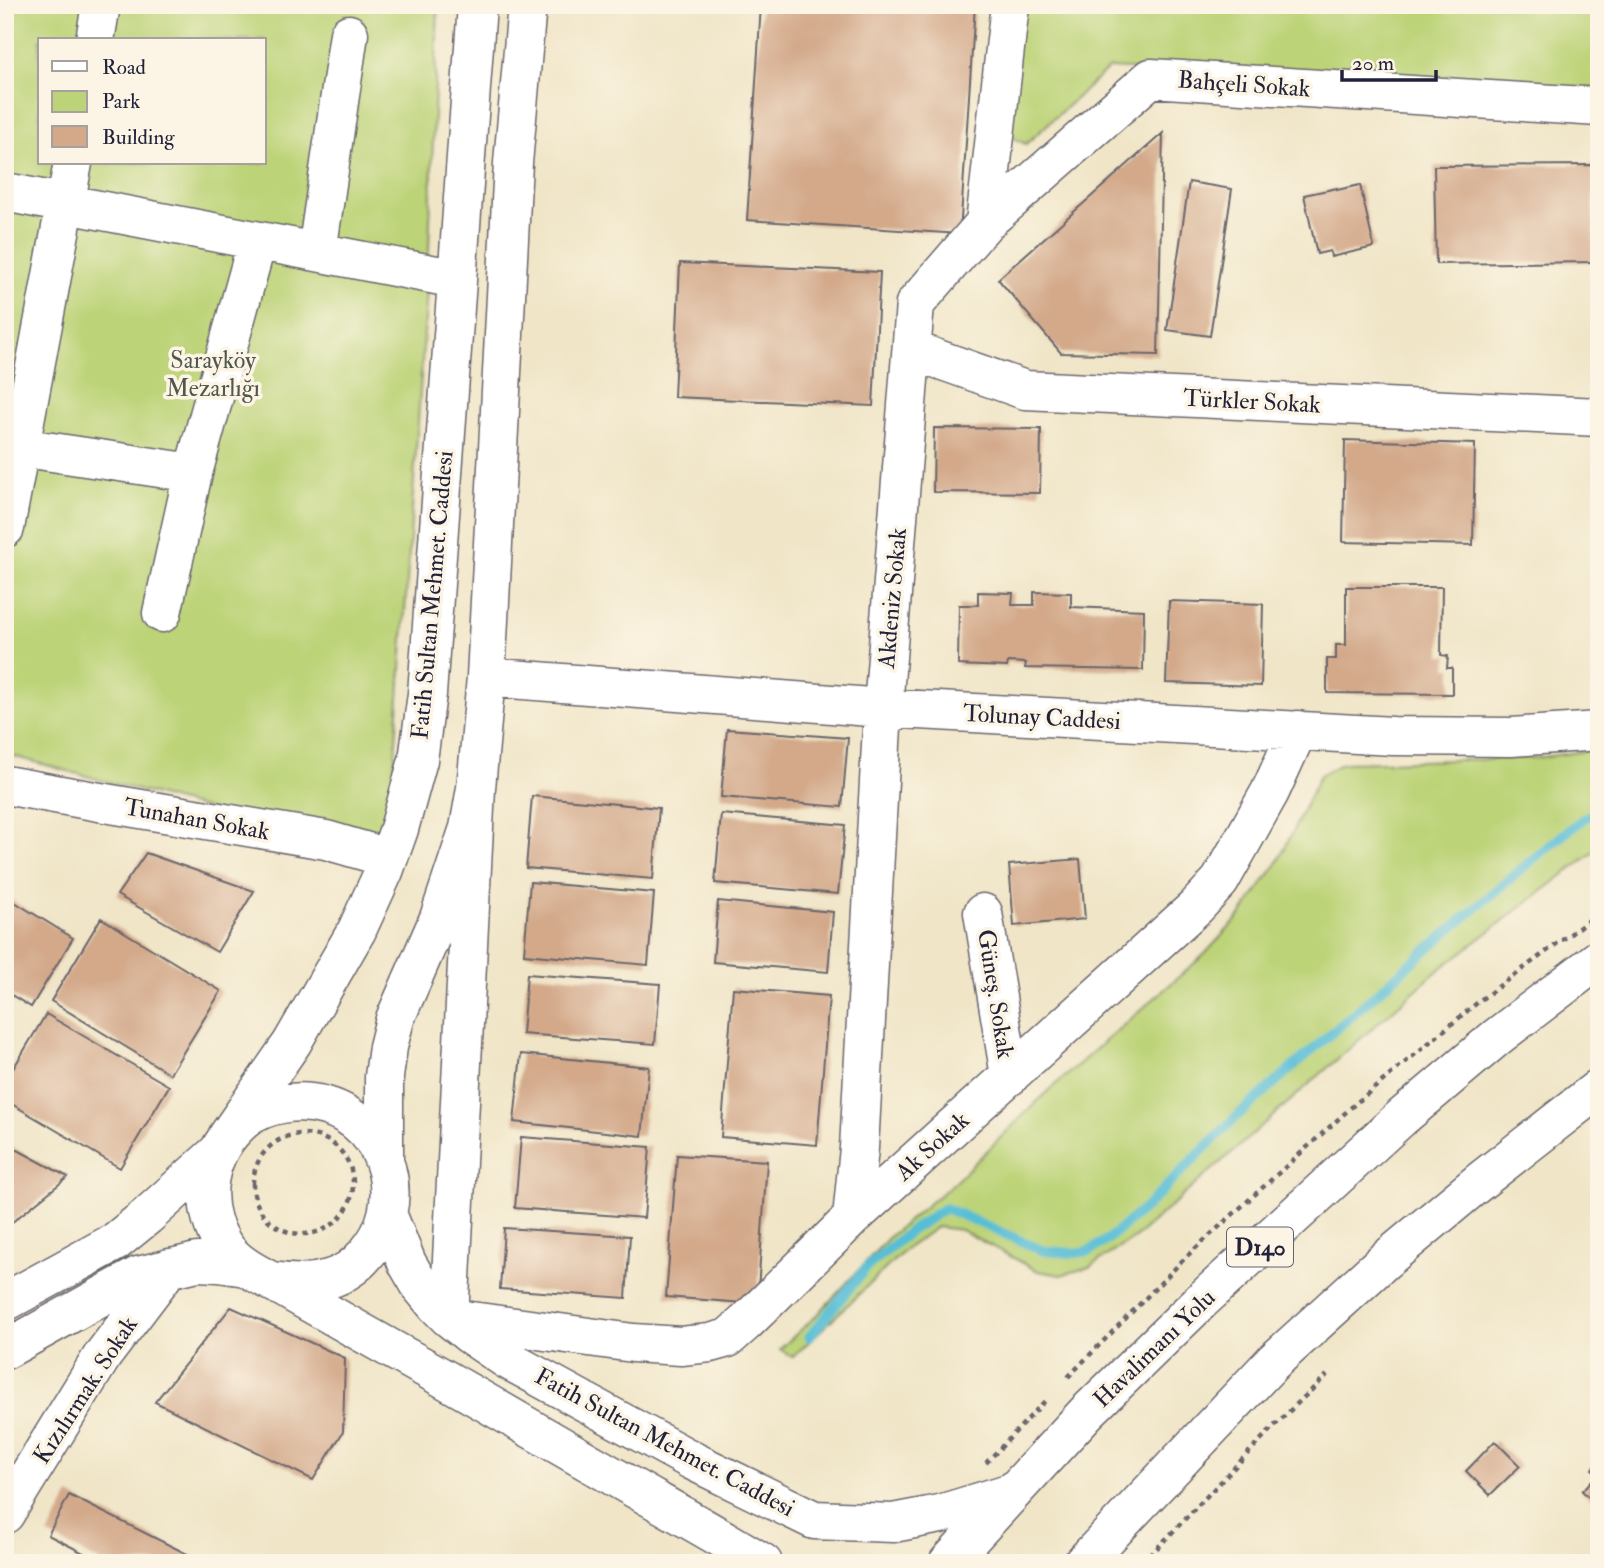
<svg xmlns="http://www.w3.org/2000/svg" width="1604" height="1568" font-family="'IM FELL Double Pica',serif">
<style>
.green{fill:#bcd377;stroke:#6f7a59;stroke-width:2;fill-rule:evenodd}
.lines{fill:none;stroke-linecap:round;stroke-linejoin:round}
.stream{stroke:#58bed5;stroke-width:10}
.building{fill:#d3a98a}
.minor-casing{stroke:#6a666c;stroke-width:41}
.highway-casing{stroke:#6a666c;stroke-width:41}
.path{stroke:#6a666c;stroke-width:4.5;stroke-dasharray:5 5;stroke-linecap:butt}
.minor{stroke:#fff;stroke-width:38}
.highway{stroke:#fff;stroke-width:38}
.labels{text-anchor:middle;stroke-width:7;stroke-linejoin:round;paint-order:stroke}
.shield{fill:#fcf5e5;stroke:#63616e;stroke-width:2}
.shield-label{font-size:23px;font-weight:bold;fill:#22223b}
.street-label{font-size:24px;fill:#22223b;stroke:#fcf5e5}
.park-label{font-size:24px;fill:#50574d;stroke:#fcf5e5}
</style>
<rect width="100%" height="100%" fill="#fcf5e5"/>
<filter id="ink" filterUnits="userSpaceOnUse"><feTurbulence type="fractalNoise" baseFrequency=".0143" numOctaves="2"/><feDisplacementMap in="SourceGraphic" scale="14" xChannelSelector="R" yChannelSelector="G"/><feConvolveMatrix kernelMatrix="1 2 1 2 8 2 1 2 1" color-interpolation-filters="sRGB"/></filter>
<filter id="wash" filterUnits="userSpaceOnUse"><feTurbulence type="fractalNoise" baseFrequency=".00686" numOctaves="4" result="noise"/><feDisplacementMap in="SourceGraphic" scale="28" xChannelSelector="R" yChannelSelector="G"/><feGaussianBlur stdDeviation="1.57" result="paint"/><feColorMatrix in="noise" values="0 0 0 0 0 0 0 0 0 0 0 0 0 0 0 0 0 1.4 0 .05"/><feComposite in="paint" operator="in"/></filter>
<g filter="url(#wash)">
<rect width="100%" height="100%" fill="#f0e5c7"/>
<path class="green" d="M5,5H438L428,275L388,858L5,754ZM40,40H264V163H40Z
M1008,5H1599V93L1109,68L1026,144L996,130Z
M1599,749V848L1436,972L1136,1237L1089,1267L1061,1275L1038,1271L961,1230L937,1227L907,1248L793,1357L780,1349L818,1314L891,1235L955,1182L1047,1092L1205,954L1239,917L1278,862L1320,775L1343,763L1536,758Z"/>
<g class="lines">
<path class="stream" d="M809,1337L867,1267L910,1231L945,1208L1044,1251L1074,1253L1090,1251L1108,1239L1146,1207L1235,1118L1417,958L1544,850L1583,819L1599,810"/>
</g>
<g id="blocks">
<path class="building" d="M761,5H975L960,234L747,220Z
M1163,133L1158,355L1061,353L998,279Z
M1593,165L1594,262L1436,264L1434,166Z
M1189,182L1232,189L1210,336L1167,330Z
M1360,185L1374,247L1331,257L1330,251L1317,254L1304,195L1337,188V190Z
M680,263L880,272L873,406L674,397Z
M934,428L1041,429L1040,493L933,492Z
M1345,440L1475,444L1473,545L1343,542Z
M1346,587H1442L1441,655L1448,656L1447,668H1452V694L1327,693V659H1336V645H1346Z
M978,592L1013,593L1012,605H1034V592L1071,593V607L1144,610L1143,670L1025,668L1026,663L1008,662L1007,667L958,665L959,605H978Z
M1169,601L1263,604L1261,686L1166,683Z
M727,729L848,738L842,807L721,797Z
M532,796L659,808L653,879L526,868Z
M721,814L845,825L838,894L715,883Z
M146,853L254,891L217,952L117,895Z
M1080,859L1085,919L1014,926L1009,865Z
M530,882L654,893L648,965L524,954Z
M5,896L73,938L31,1007L5,991Z
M718,901L833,912L828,972L713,962Z
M101,918L221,991L170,1074L51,1001Z
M527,974L660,984L655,1044L522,1034Z
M733,988L829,996L817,1145L721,1137Z
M46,1014L169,1086L120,1168L5,1100V1082Z
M521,1054L649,1067L642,1136L514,1122Z
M521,1137L650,1147L644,1218L515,1208Z
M5,1143L68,1177L5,1228Z
M677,1155L767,1161L757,1304L666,1297Z
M504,1228L630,1236L626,1298L500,1289Z
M231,1307L345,1358L343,1432L313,1480L155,1402Z
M1495,1441L1520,1466L1490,1495L1466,1471Z
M1599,1461V1506L1582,1491L1598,1474L1592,1469Z
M69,1495L205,1563H103L48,1535Z"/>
</g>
</g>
<g filter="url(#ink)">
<use href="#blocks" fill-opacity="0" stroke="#6a666c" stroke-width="2"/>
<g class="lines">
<defs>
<path id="minor" d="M95,40L101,5
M5,192L457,279
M985,223L1151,78L1599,107
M317,252L349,34
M912,350L1025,390L1599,417
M5,445L193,473
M5,528L73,163
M162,613L193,473L257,242
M486,677L883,708L1393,736L1511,737L1599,731
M5,785L105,803L326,840L388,858
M476,788L449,1318L633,1343L681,1346L710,1343L728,1338L745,1323L852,1218L1196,907L1220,881L1270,792L1298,730
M983,913L1010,1076
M227,1137L292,1043L357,930L384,871L399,829L418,760L427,694L477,5
M384,1160V1077L388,1047L395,1019L439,918L469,828L476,788L486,677L513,163L527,5
M388,1216L407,1263L421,1287L435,1304L449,1318L469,1334L506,1359L693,1461L814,1520L893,1523L940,1514L1012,1492
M852,1218L859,1148L883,708L915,304L985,223L1010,5
M273,1281C293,1284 309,1285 329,1279C343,1275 357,1265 366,1254C410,1206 390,1125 326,1106C300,1098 265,1103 244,1120C207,1152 197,1200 222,1243C237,1268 268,1278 291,1292C331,1315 371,1338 411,1360C474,1395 536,1432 599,1468C654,1500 709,1530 763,1563
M5,1302L115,1242L147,1216L216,1154
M5,1350L138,1276L197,1262L219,1263L246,1267
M5,1514L103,1355L169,1268"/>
<path id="highway" d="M948,1563L1086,1413L1201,1301L1401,1118L1497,1037L1599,959
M1083,1563L1273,1362L1383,1262L1479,1182L1599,1088"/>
</defs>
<use href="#minor" class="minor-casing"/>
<use href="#highway" class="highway-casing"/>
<path class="path" d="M253 1184a50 50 0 1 1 100 0a50 50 0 1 1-100 0Z
M1068,1377L1188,1255L1355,1104L1483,998L1599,913
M986,1463L1045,1401
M1143,1563L1272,1428L1327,1375"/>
<use href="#minor" class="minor"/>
<use href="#highway" class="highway"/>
</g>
</g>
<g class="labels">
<rect class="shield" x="1227" y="1227.5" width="66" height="39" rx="5"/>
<g class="shield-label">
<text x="1260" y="1255">D140</text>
</g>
<g class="street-label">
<text transform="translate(1244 84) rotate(4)" y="8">Bahçeli Sokak</text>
<text transform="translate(1252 401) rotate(3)" y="8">Türkler Sokak</text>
<text transform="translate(432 595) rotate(-85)" y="8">Fatih Sultan Mehmet. Caddesi</text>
<text transform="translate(892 598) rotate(-85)" y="8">Akdeniz Sokak</text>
<text transform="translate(1042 717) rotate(3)" y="8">Tolunay Caddesi</text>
<text transform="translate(197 819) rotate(10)" y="8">Tunahan Sokak</text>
<text transform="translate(996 994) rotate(81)" y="8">Güneş. Sokak</text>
<text transform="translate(932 1146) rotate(-42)" y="8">Ak Sokak</text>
<text transform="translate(1154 1348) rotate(-44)" y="8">Havalimanı Yolu</text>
<text transform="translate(85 1390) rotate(-57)" y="8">Kızılırmak. Sokak</text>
<text transform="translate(665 1442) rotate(28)" y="8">Fatih Sultan Mehmet. Caddesi</text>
</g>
<g class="park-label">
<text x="213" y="368">Sarayköy<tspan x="213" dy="28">Mezarlığı</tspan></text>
</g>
</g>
<rect width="1604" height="1568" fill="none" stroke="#fcf5e5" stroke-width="28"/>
<rect x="38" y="38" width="228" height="126" fill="#fcf5e5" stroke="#a5a1a1" stroke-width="2"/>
<rect x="52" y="61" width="35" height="10" fill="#ffffff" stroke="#a5a1a1" stroke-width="2"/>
<text x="102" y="74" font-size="21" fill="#22223b">Road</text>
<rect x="52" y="91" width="35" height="21" fill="#bcd377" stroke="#a5a1a1" stroke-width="2"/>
<text x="102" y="108" font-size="21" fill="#22223b">Park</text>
<rect x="52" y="126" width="35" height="21" fill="#d3a98a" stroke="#a5a1a1" stroke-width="2"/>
<text x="102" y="144" font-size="21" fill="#22223b">Building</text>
<path d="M1342 70v10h94v-10" fill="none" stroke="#22223b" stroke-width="3.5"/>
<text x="1352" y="70" font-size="21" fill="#22223b" stroke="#fcf5e5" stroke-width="5" paint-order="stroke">20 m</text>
</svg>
